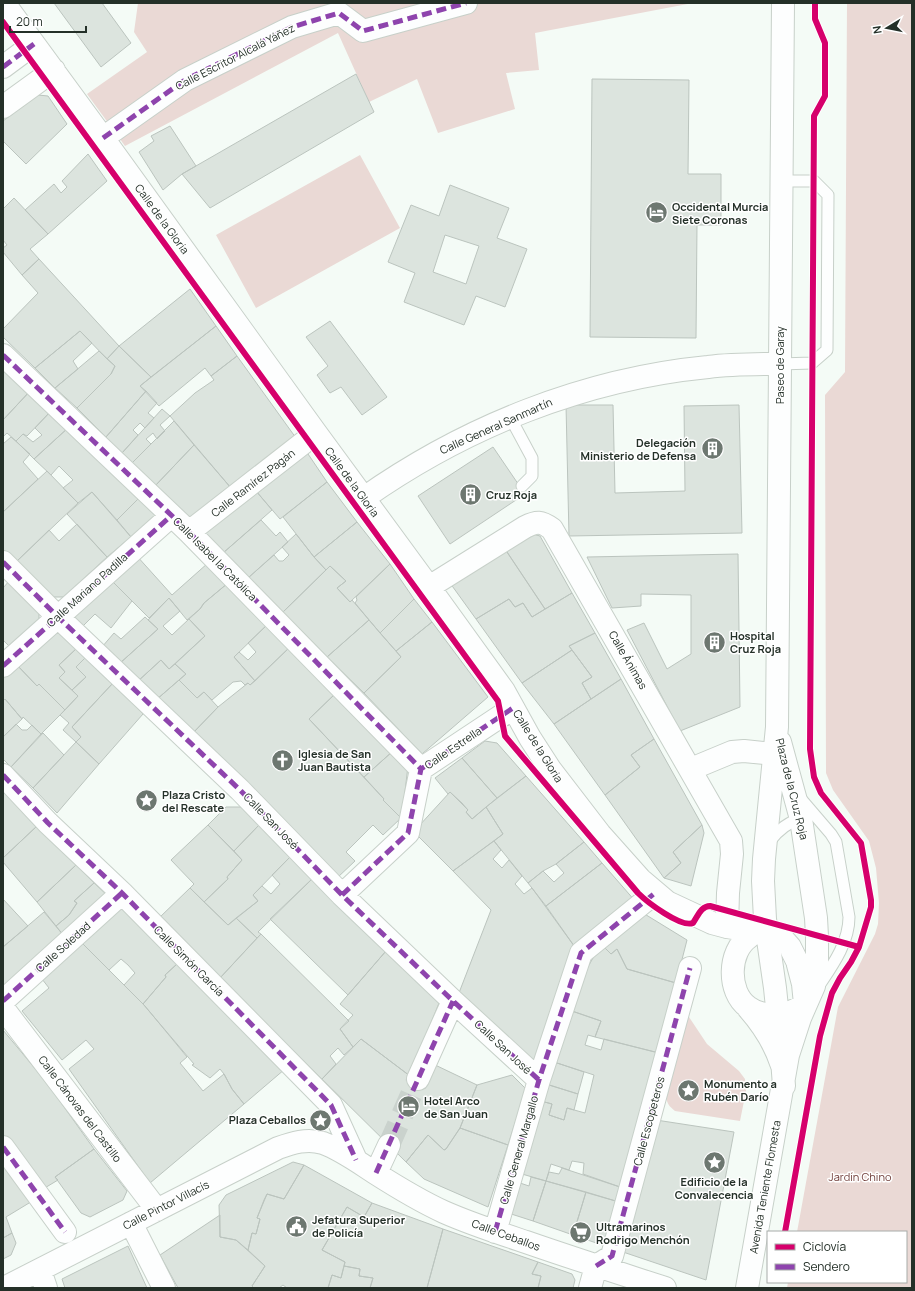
<svg xmlns="http://www.w3.org/2000/svg" width="915" height="1291" font-family="Manrope,sans-serif">
<style>
.green{fill:#ead9d5}
.building{fill:#dce4de;stroke:#bbc4be;fill-rule:evenodd}
.lines{fill:none;stroke-linecap:round;stroke-linejoin:round}
.street-tunnel{stroke:#cad2cd;stroke-width:22;stroke-dasharray:22 11;stroke-linecap:butt}
.lane-casing{stroke:#c7d0c9;stroke-width:13}
.street-casing{stroke:#c7d0c9;stroke-width:24}
.secondary-casing{stroke:#c7d0c9;stroke-width:24}
.lane{stroke:#fdfefe;stroke-width:11}
.street{stroke:#fdfefe;stroke-width:22}
.secondary{stroke:#fdfefe;stroke-width:22}
.quiet{stroke:#8e44ad;stroke-width:5;stroke-dasharray:10 5;stroke-linecap:butt}
.cycleway-casing{stroke:#fff;stroke-width:8}
.cycleway{stroke:#d6006c;stroke-width:6}
.labels{text-anchor:middle;stroke-width:3;stroke-linejoin:round;paint-order:stroke}
.street-label{font-size:11px;fill:#243028;stroke:#fff}
.poi-label{font-size:11px;font-weight:bold;fill:#243028;stroke:#fff;text-anchor:start}
.park-label{font-size:11px;fill:#6f3c38;stroke:#fff}
</style>
<rect width="100%" height="100%" fill="#f4fbf6"/>
<path class="green" d="M138,3H361L362,4L367,3H693L535,33L539,70L506,73L515,109L438,133L417,79L369,102L338,33L125,146L87,94L147,52L134,32Z
M847,3H912V1288H787L788,1282H906V1232H797L838,1007L875,934L878,924L879,903L876,868L869,841L833,790L826,773L825,395L845,372Z
M360,155L400,228L256,308L216,235Z
M685,1011L707,1044L739,1071L745,1079L746,1091L740,1121L675,1111C670,1107 667,1104 666,1097Z"/>
<path class="building" d="M54,3H102L131,43L101,67Z
M356,74L374,112L210,208L182,174Z
M592,79L689,80L688,174H721V225H697L696,338L590,337Z
M38,95L48,96L67,124L26,164L3,141V121Z
M170,126L196,166L182,174L163,190L139,152L154,141L151,136Z
M88,154L107,181L48,234L25,210L54,184L61,193L67,187L62,181Z
M450,185L509,208L497,238L527,249L505,307L476,296L464,325L404,302L415,273L388,262L411,205L439,216ZM445,235L479,246L466,284L433,272Z
M14,198L48,234L30,249L39,259L22,275L3,252V248L7,245L3,240V209Z
M39,259L119,346L107,359L80,331L35,368L3,337V329L38,293L22,275Z
M190,289L216,326L151,377L119,346Z
M330,321L387,397L362,415L341,387L330,393L317,375L328,366L306,337Z
M216,326L237,356L211,376L205,368L159,406L140,386Z
M80,331L92,343L73,361L78,369L55,388L35,368Z
M119,346L151,377L140,386L146,391L106,437L77,408L111,374L115,366L107,359Z
M99,351L115,366L111,374L77,408L55,388Z
M237,356L296,438L231,488L170,416L195,393L214,380L211,376Z
M3,364L31,390L3,420Z
M31,390L51,411L27,436L23,434L16,441L7,433L3,437V420Z
M146,391L157,403L148,413L154,418L145,428L140,423L133,430L138,435L122,453L106,437Z
M566,405H613L615,493L685,491L684,406L739,405L742,533L569,536Z
M162,409L170,416L160,425L165,431L157,439L153,433L146,439L151,444L132,463L122,453Z
M51,411L69,427L34,459L16,441L23,434L33,442L42,435L35,428Z
M174,421L194,445L155,486L132,463Z
M69,427L140,497L117,520L92,492L78,503L63,488L73,480L59,466L51,475L34,459Z
M11,437L30,454L23,462L38,479L3,512V444Z
M194,445L231,488L189,519L155,486Z
M493,447L525,494L450,544L418,496Z
M306,451L327,482L280,519L256,491Z
M47,471L78,503L16,562L3,549V512Z
M327,482L357,522L314,557L283,517Z
M256,491L272,510L223,553L203,533Z
M92,492L131,537L107,557L67,514Z
M140,497L157,516L131,537L117,520Z
M261,520L276,536L280,532L288,542L248,578L223,553Z
M357,522L390,564L350,602L337,588L346,581L330,566L326,570L314,557Z
M77,524L107,557L64,597H52L16,562L49,530L59,541Z
M529,533L540,536L572,593L545,609L505,549Z
M296,534L314,557L326,570L283,612L248,578L274,555L279,561H283L289,555L282,547Z
M505,549L545,609L532,617L523,603L515,607L509,599L476,619L450,583Z
M738,554L740,707L680,731L627,630L644,623L667,669L691,654V595L641,594V606L612,608L587,557Z
M136,555L172,595L208,563L228,583L204,603L200,609L187,620L169,598L149,618L110,579Z
M390,564L414,599L380,633L355,603L357,600L356,597Z
M330,566L346,581L337,588L350,602L352,600L369,620L327,657L283,612Z
M110,579L132,601L111,628L95,614L82,627L75,619L76,609Z
M10,580L39,609V619L10,647L3,640V588Z
M228,583L269,623L234,657L255,681L250,685L248,683L245,685L241,681L233,682L212,700L204,692L197,698L179,680L186,674L175,664L205,636L189,619L200,609L204,603Z
M572,593L595,633L569,646L572,650L522,683L476,619L509,599L515,607L523,603L532,617Z
M169,598L180,611L163,626L172,635L189,619L205,636L169,669L161,660L137,682L119,664L158,629L148,620Z
M414,599L432,622L396,651L380,633Z
M145,617L158,629L119,664L102,647L114,633L121,639Z
M369,620L401,657L364,693L327,657Z
M432,622L488,697L422,754L364,693L401,657L396,651Z
M269,623L291,646L255,681L234,657L239,652L248,660L256,652L248,643Z
M50,632L63,633L77,648L59,665L65,672L59,678L78,696L65,710L39,684L37,686L16,664Z
M595,633L621,679L591,699L582,683L592,677L569,646Z
M291,646L336,693L309,719L384,799L383,800L401,818L383,835L373,825L346,852L355,861L337,878L192,734L218,707L248,683L250,685Z
M77,648L87,656L76,667L86,677L72,690L59,678L65,672L59,665Z
M572,650L592,677L582,683L591,699L554,724L522,683Z
M87,656L113,683L72,727L81,737L76,742L63,730L69,723L60,715L78,696L72,690L86,677L76,667Z
M161,660L169,669L175,664L186,674L156,700L137,682Z
M16,664L37,686L39,684L65,710L41,734L23,717L22,719L5,699L3,701V675Z
M621,679L654,739L631,755L640,767L605,795L554,724Z
M179,680L197,698L204,692L218,707L192,734L156,700Z
M113,683L143,714L99,764L76,742L81,737L72,727Z
M336,693L393,751L364,777L309,719Z
M5,699L22,719L3,737V701Z
M16,724L22,730H27L32,725L41,734L11,767L3,759V737Z
M43,733L64,755L33,788L11,767Z
M654,739L702,825L673,852L681,863L664,878L605,795L640,767L631,755Z
M485,741L497,743L526,776L497,798L462,758Z
M76,742L99,764L57,813L33,788Z
M393,751L408,766L402,817L401,818L383,800L384,799L364,777Z
M462,758L497,798L472,819L466,812L468,810L462,803L450,792L448,794L435,778Z
M526,776L584,842L556,864L543,871L528,883L494,841L503,834L486,807Z
M3,792L37,826L4,857L3,856Z
M450,792L468,810L466,812L472,819L486,807L503,834L453,871L418,836V827Z
M226,807H241L259,825L234,851L208,825Z
M208,825L242,860L227,877L228,879L204,902L190,888L194,884L171,860Z
M259,825L291,856L253,895L258,901L228,925L204,902L228,879L227,877L242,860L234,851Z
M702,825L704,833L691,886L664,878L681,863L673,852Z
M37,826L76,865L37,902L3,862V858Z
M494,841L501,850L493,859L502,868L509,860L522,876L515,884L524,894L532,888L577,950L535,1062L457,998L491,910L453,871Z
M584,842L602,863L546,906L528,883L543,871L554,882L564,873L556,864Z
M291,856L312,879L258,932L261,934L257,938L236,918L258,901L253,895L262,886L271,894L280,884L272,875Z
M602,863L636,902L577,950L546,906Z
M76,865L94,883L74,901L77,903L69,915L56,926L37,902Z
M312,879L386,951L348,995L270,919Z
M94,883L108,896L64,936L56,926L69,915L77,903L74,901Z
M190,888L228,925L236,918L257,938L220,978L159,918Z
M3,899L28,926L3,947Z
M120,907L177,964L165,975L166,977L143,1004L124,985L135,973L128,965L121,959L109,970L82,943Z
M44,912L64,936L6,988L3,985V947Z
M643,913L687,940L676,983L627,969L617,949L611,954L601,944Z
M261,934L349,1021L340,1029L353,1047L344,1055L338,1048L330,1056L336,1064L322,1079L220,978Z
M82,943L145,1006L187,1057L180,1063L203,1091L224,1074L232,1089L244,1104L150,1183L69,1069L94,1049L86,1040L62,1060L22,1011L49,988L42,979Z
M601,944L611,954L617,949L627,969L676,983L659,1053L595,1037L601,1021L569,1010L577,986Z
M386,951L439,1003L410,1076L361,1039L353,1047L340,1029L353,1015L340,1004Z
M177,964L285,1069L244,1104L232,1089L224,1074L220,1069L210,1078L192,1065L194,1064L143,1004L166,977L165,975Z
M569,1010L601,1021L595,1037L588,1035L585,1045L601,1050L604,1039L659,1053L623,1188L583,1174L584,1163L572,1161L569,1170L551,1164L546,1181L522,1174L541,1101L552,1104L549,1115L564,1120L567,1108L585,1113L594,1075L554,1062Z
M3,1030L47,1083L94,1149L55,1177L58,1180L43,1189L3,1134Z
M361,1039L410,1076L431,1063L477,1085L460,1128L446,1149L444,1150L428,1135L406,1162L322,1079Z
M554,1062L584,1072L578,1094L546,1084Z
M512,1075L526,1089L508,1145L460,1128L477,1085Z
M546,1084L578,1094L574,1110L567,1108L564,1120L549,1115L552,1104L541,1101Z
M656,1120L734,1132L706,1280L620,1251Z
M460,1128L508,1145L488,1207L424,1179L406,1162L428,1135L444,1150L446,1149Z
M94,1149L127,1191L123,1200L90,1217L81,1213L55,1177Z
M3,1152L34,1200L6,1217L12,1233L3,1238Z
M293,1162L304,1165L284,1199L267,1194L257,1218L260,1219L256,1234L252,1233L248,1250L236,1240L220,1237L219,1205L226,1195Z
M304,1165L372,1203L364,1217L347,1207L322,1250L345,1262L341,1278L332,1275L328,1288H287L283,1285L279,1288H254L252,1286L265,1266L248,1250L252,1233L256,1234L260,1219L257,1218L264,1200L267,1194L284,1199Z
M562,1168L623,1188L619,1202L546,1181L549,1172L559,1174Z
M531,1177L546,1181L533,1221L505,1212L520,1183L529,1186Z
M546,1181L586,1192L573,1235L533,1221Z
M586,1192L619,1202L608,1247L573,1235Z
M372,1203L443,1229L427,1288H370L373,1278L359,1276L360,1269L344,1266L345,1262L322,1250L347,1207L364,1217Z
M220,1215V1237L236,1240L265,1266L252,1286L254,1288H178L160,1255Z
M443,1229L538,1262L532,1274L541,1276L538,1288H427Z
M12,1233L16,1243L11,1255L3,1259V1238Z
M128,1246L147,1288H65L62,1279Z
M538,1262L572,1274L575,1280L573,1288H538L541,1276L532,1274Z
M344,1266L360,1269L359,1276L373,1278L370,1288H328L332,1275L341,1278Z"/>
<g class="lines">
<path class="street-tunnel" d="M389,1145L418,1079"/>
<defs>
<path id="lane" d="M780,364L812,363L827,350L828,195L814,181H781
M510,417L532,458V476L522,486
M801,799L831,834L836,842L849,917C849,943 832,966 818,987
M769,842C777,831 790,820 805,818"/>
<path id="street" d="M4,3L103,138L316,433L429,587L504,691L530,738L550,769L600,834L641,880L667,902L712,923L727,927L760,932L766,931L778,936L783,939L790,947L797,961L803,984L805,1004C797,1011 788,1013 777,1014C766,1015 757,1014 748,1007C727,992 728,951 749,937C752,934 756,933 760,932
M3,67L34,44
M3,107L54,70
M103,138L185,80L292,27L339,13L363,31L466,3
M3,355L189,532L421,769
M364,498C465,427 584,379 708,367C732,364 756,364 780,364
M189,532L316,433
M3,562L57,616L240,790L342,895L453,1001L539,1080
M429,587L525,527C537,521 541,521 552,529L731,841L732,854L728,893L727,927
M3,666L171,516
M691,769L732,752L744,751L774,754
M3,775L48,823L122,893L331,1105L356,1160
M342,895L408,833L421,769L513,708
M3,1001L122,893
M3,1008L157,1210
M748,1008C763,1025 774,1042 781,1063
M418,1079L453,1001
M3,1147L65,1232
M376,1173L389,1145
M131,1223L164,1288
M495,1232L539,1080L581,953L655,893
M40,1270L46,1288
M4,1288L278,1148C292,1143 307,1138 323,1143C342,1150 358,1162 375,1173C397,1187 420,1201 444,1212C471,1224 499,1233 526,1242C572,1258 619,1273 665,1288
M590,1288L596,1266L612,1256L690,968"/>
<path id="secondary" d="M783,3L777,727L764,859L763,881L765,919L775,988L781,1046L784,1086
M747,1288L788,1055L800,1018L814,986L817,963V936L816,918L801,819L780,742"/>
</defs>
<use href="#lane" class="lane-casing"/>
<use href="#street" class="street-casing"/>
<use href="#secondary" class="secondary-casing"/>
<use href="#lane" class="lane"/>
<use href="#street" class="street"/>
<use href="#secondary" class="secondary"/>
<path class="quiet" d="M3,67L34,44
M103,138L185,80L292,27L339,13L363,31L466,3
M3,355L189,532L421,769
M3,562L57,616L240,790L342,895L453,1001L539,1080
M3,666L171,516
M3,775L48,823L122,893L331,1105L356,1160
M342,895L408,833L421,769L513,708
M3,1001L122,893
M3,1147L65,1232
M376,1173L453,1001
M495,1232L539,1080L581,953L655,893
M596,1266L612,1256L690,968"/>
<defs>
<path id="cycleway" d="M3,22L498,701L505,736L638,893C647,902 681,928 693,923C698,916 701,906 710,906L859,947
M785,1232L820,1036L832,993L840,978L851,962L859,947L871,907V900L861,843L821,793L814,777L810,749L814,116L825,96V43L815,19V3"/>
</defs>
<use href="#cycleway" class="cycleway-casing"/>
<use href="#cycleway" class="cycleway"/>
</g>
<defs>
<symbol id="hotel-disc" viewBox="-11 -11 22 22"><circle r="9.5" fill="#6d7770" stroke="#fff"/><path d="M-6-4.5h1.5V1H6V5H4.5V3h-9V5H-6ZM-4 0a1.8 1.8 0 1 1 3.6 0ZM.5 0V-2.5h3Q6-2.5 6 0Z" fill="#fff"/></symbol>
<symbol id="building-disc" viewBox="-11 -11 22 22"><circle r="9.5" fill="#6d7770" stroke="#fff"/><path d="M-4-6H4V6H1V3H-1V6H-4ZM-2.5-4.3h1.7v1.8h-1.7ZM.8-4.3h1.7v1.8H.8ZM-2.5-1h1.7V.8h-1.7ZM.8-1h1.7V.8H.8Z" fill="#fff"/></symbol>
<symbol id="church-disc" viewBox="-11 -11 22 22"><circle r="9.5" fill="#6d7770" stroke="#fff"/><path d="M-1.2-6h2.4v3.5h3.3v2.4h-3.3V6h-2.4V-.1h-3.3v-2.4h3.3Z" fill="#fff"/></symbol>
<symbol id="sight-disc" viewBox="-11 -11 22 22"><circle r="9.5" fill="#6d7770" stroke="#fff"/><path d="M0-6L1.8-2.2L6-1.7L2.9 1.2L3.7 5.4L0 3.3L-3.7 5.4L-2.9 1.2L-6-1.7L-1.8-2.2Z" fill="#fff"/></symbol>
<symbol id="civic-disc" viewBox="-11 -11 22 22"><circle r="9.5" fill="#6d7770" stroke="#fff"/><path d="M-.6-6.5H3V-4.5H.6V-3L4-1V1h2V6H-6V1h2V-1L-.6-3ZM-1.2 2.5V6h2.4V2.5Z" fill="#fff"/></symbol>
<symbol id="supermarket-disc" viewBox="-11 -11 22 22"><circle r="9.5" fill="#6d7770" stroke="#fff"/><path d="M-6-5.5h2.5l.6 2H6L4.5 2H-2.5L-4.4-4H-6ZM-1.5 3.2a1.3 1.3 0 1 0 .1 0ZM3 3.2a1.3 1.3 0 1 0 .1 0Z" fill="#fff"/></symbol>
</defs>
<g fill-rule="evenodd">
<use href="#hotel-disc" x="644" y="200" width="25" height="25"/>
<use href="#building-disc" x="700" y="436" width="25" height="25"/>
<use href="#building-disc" x="458" y="482" width="25" height="25"/>
<use href="#building-disc" x="702" y="630" width="25" height="25"/>
<use href="#church-disc" x="270" y="748" width="25" height="25"/>
<use href="#sight-disc" x="134" y="788" width="25" height="25"/>
<use href="#sight-disc" x="676" y="1078" width="25" height="25"/>
<use href="#hotel-disc" x="396" y="1094" width="25" height="25"/>
<use href="#sight-disc" x="308" y="1108" width="25" height="25"/>
<use href="#sight-disc" x="702" y="1150" width="25" height="25"/>
<use href="#civic-disc" x="284" y="1214" width="25" height="25"/>
<use href="#supermarket-disc" x="568" y="1220" width="25" height="25"/>
</g>
<g class="labels">
<g class="street-label">
<text transform="translate(235 57) rotate(-27)" y="4">Calle Escritor Alcalá Yáñez</text>
<text transform="translate(162 219) rotate(54)" y="4">Calle de la Gloria</text>
<text transform="translate(780 365) rotate(-90)" y="4">Paseo de Garay</text>
<text transform="translate(496 426) rotate(-24)" y="4">Calle General Sanmartín</text>
<text transform="translate(352 482) rotate(54)" y="4">Calle de la Gloria</text>
<text transform="translate(253 483) rotate(-38)" y="4">Calle Ramírez Pagán</text>
<text transform="translate(215 559) rotate(45)" y="4">Calle Isabel la Católica</text>
<text transform="translate(87 590) rotate(-42)" y="4">Calle Mariano Padilla</text>
<text transform="translate(628 660) rotate(60)" y="4">Calle Ánimas</text>
<text transform="translate(538 746) rotate(58)" y="4">Calle de la Gloria</text>
<text transform="translate(453 748) rotate(-34)" y="4">Calle Estrella</text>
<text transform="translate(792 789) rotate(76)" y="4">Plaza de la Cruz Roja</text>
<text transform="translate(271 821) rotate(46)" y="4">Calle San José</text>
<text transform="translate(63 947) rotate(-42)" y="4">Calle Soledad</text>
<text transform="translate(189 961) rotate(45)" y="4">Calle Simón García</text>
<text transform="translate(503 1047) rotate(43)" y="4">Calle San José</text>
<text transform="translate(80 1109) rotate(53)" y="4">Calle Cánovas del Castillo</text>
<text transform="translate(649 1121) rotate(-75)" y="4">Calle Escopeteros</text>
<text transform="translate(519 1150) rotate(-74)" y="4">Calle General Margallo</text>
<text transform="translate(765 1187) rotate(-80)" y="4">Avenida Teniente Flomesta</text>
<text transform="translate(166 1205) rotate(-27)" y="4">Calle Pintor Villacís</text>
<text transform="translate(506 1235) rotate(20)" y="4">Calle Ceballos</text>
</g>
<g class="poi-label">
<text x="672" y="211">Occidental Murcia<tspan x="672" dy="13">Siete Coronas</tspan></text>
<text x="696" y="447" text-anchor="end">Delegación<tspan x="696" dy="13">Ministerio de Defensa</tspan></text>
<text x="486" y="499">Cruz Roja</text>
<text x="730" y="640">Hospital<tspan x="730" dy="13">Cruz Roja</tspan></text>
<text x="298" y="758">Iglesia de San<tspan x="298" dy="13">Juan Bautista</tspan></text>
<text x="162" y="799">Plaza Cristo<tspan x="162" dy="13">del Rescate</tspan></text>
<text x="704" y="1088">Monumento a<tspan x="704" dy="13">Rubén Darío</tspan></text>
<text x="424" y="1105">Hotel Arco<tspan x="424" dy="13">de San Juan</tspan></text>
<text x="306" y="1124" text-anchor="end">Plaza Ceballos</text>
<text x="714" y="1186" text-anchor="middle">Edificio de la<tspan x="714" dy="13">Convalecencia</tspan></text>
<text x="312" y="1224">Jefatura Superior<tspan x="312" dy="13">de Policía</tspan></text>
<text x="596" y="1231">Ultramarinos<tspan x="596" dy="13">Rodrigo Menchón</tspan></text>
</g>
<g class="park-label">
<text x="860" y="1181">Jardín Chino</text>
</g>
</g>
<rect width="915" height="1291" fill="none" stroke="#243028" stroke-width="8"/>
<rect x="767" y="1231" width="140" height="52" fill="#ffffff" stroke="#a7aca9"/>
<rect x="775" y="1244" width="20" height="6" fill="#d6006c" stroke="#a7aca9"/>
<text x="803" y="1251" font-size="12" fill="#243028">Ciclovía</text>
<rect x="775" y="1264" width="20" height="6" fill="#8e44ad" stroke="#a7aca9"/>
<text x="803" y="1271" font-size="12" fill="#243028">Sendero</text>
<g transform="translate(887 28) rotate(260)" stroke="#ffffff" stroke-width="3" paint-order="stroke">
<path d="M0-3L7 15L0 10L-7 15Z" fill="#243028"/>
<text y="-6" font-size="11" font-weight="bold" text-anchor="middle" fill="#243028">N</text>
</g>
<path d="M10 26v6h76v-6" fill="none" stroke="#243028" stroke-width="2"/>
<text x="16" y="26" font-size="12" fill="#243028" stroke="#ffffff" stroke-width="3" paint-order="stroke">20 m</text>
</svg>
